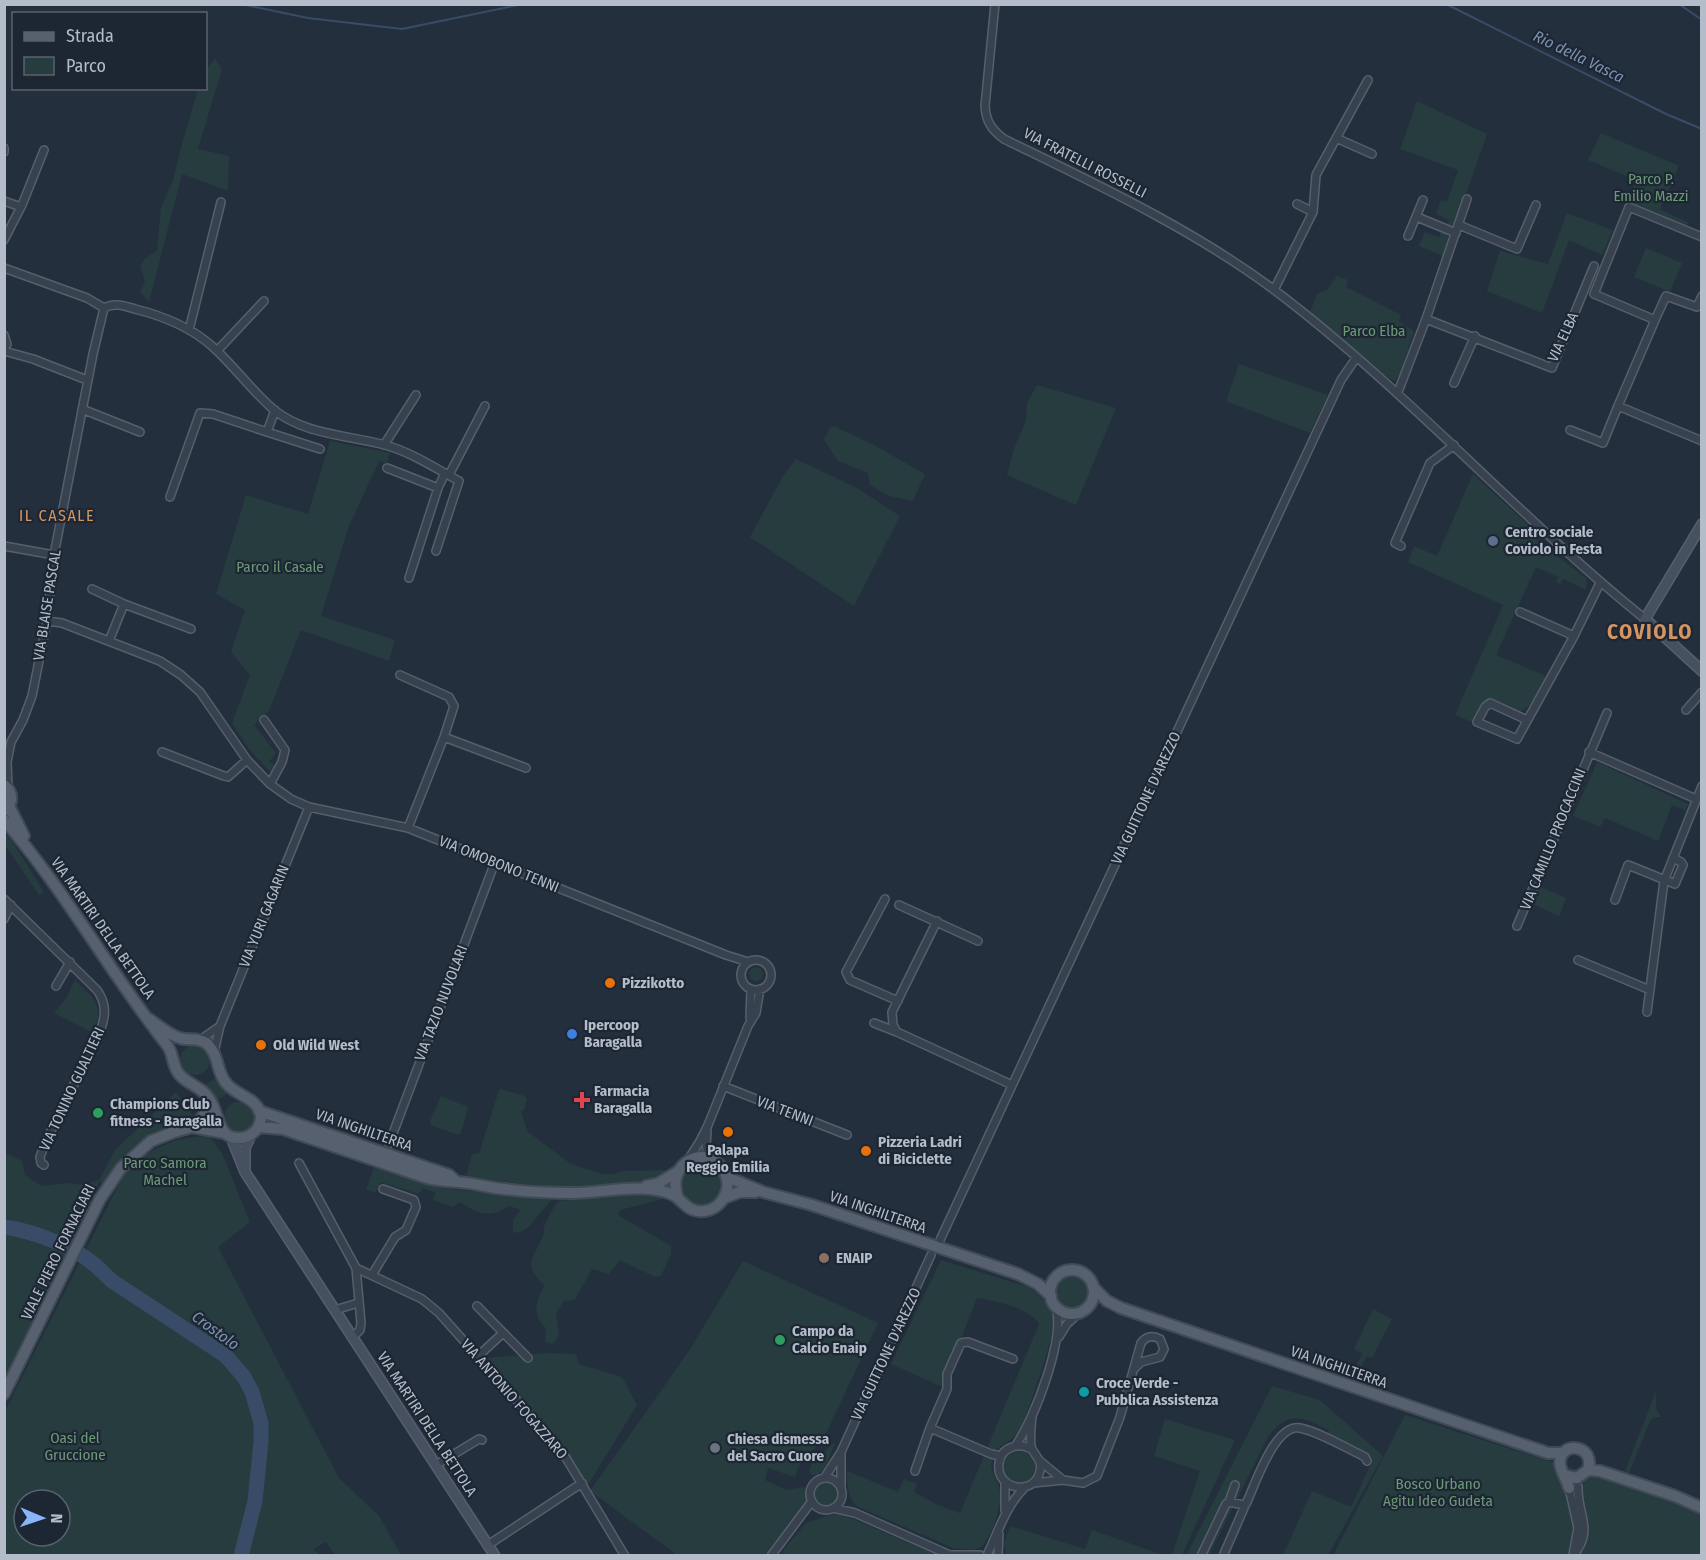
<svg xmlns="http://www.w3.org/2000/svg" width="1706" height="1560" font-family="'Fira Sans Condensed',sans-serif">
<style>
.green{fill:#263c3f;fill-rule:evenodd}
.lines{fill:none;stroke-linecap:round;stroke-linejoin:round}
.stream{stroke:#394c67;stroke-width:2}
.river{stroke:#394c67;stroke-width:15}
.street-casing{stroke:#565f6c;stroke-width:10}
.secondary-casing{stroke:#565f6c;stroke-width:12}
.primary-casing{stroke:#414a57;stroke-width:14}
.street{stroke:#38414e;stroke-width:7}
.secondary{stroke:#465061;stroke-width:9}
.primary{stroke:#56606e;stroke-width:10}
.service-dot{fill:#5c6f8a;stroke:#1d2633;stroke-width:2}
.food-dot{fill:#e8710a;stroke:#1d2633;stroke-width:2}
.shop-dot{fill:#3f7fe0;stroke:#1d2633;stroke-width:2}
.health-dot{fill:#e0444e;stroke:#1d2633;stroke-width:2}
.leisure-dot{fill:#2e9e5b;stroke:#1d2633;stroke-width:2}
.education-dot{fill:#8d6e63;stroke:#1d2633;stroke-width:2}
.culture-dot{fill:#0f9aa8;stroke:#1d2633;stroke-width:2}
.worship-dot{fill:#6b7280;stroke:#1d2633;stroke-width:2}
.labels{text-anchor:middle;stroke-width:4.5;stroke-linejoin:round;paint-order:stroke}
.street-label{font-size:15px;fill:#b4bcc9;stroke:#1d2633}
.park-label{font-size:15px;fill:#6b9a76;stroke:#1d2633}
.poi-label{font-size:15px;font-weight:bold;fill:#b4bcc9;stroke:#1d2633;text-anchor:start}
.water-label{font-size:16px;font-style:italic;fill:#7c92b1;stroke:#1d2633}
.neighbourhood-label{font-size:16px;letter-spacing:1.5px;fill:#d59563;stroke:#1d2633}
.district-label{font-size:21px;font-weight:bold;letter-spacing:1.5px;fill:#d59563;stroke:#1d2633}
</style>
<rect width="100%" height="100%" fill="#242f3e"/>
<path class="green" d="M215,59L222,69L198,149L229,156L228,191L182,174L149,302L140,292L145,281L140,266L145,258L157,251L161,208L173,180L180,151L198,89L206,88V70Z
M1417,101L1487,134L1457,220L1453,225H1447L1449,220L1436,214L1441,200L1447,202L1458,170L1400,149Z
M1601,133L1679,166L1660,209L1689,223L1686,230L1626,204L1636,180L1588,160Z
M1567,213L1613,230L1602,255L1569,240L1542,313L1487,291L1500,251L1548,264Z
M1425,232L1439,237L1441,232L1447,234L1449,239L1443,256L1419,246Z
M1646,248L1682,263L1670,292L1634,277Z
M1337,276L1348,280L1346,287L1401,315L1399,322L1414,331L1400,374L1396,380H1391L1310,312L1317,294L1327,290Z
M1239,364L1328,395L1310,433L1226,401Z
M1037,385L1116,408L1076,505L1007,475L1014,449L1026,420L1027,403Z
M834,426L876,446L925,474L913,501L889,496L870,485L868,473L838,461L824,440L829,429Z
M330,441L390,453L387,463L379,461L349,526L321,616L395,640L389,661L301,630L269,711L254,725L276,753L269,762L277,766L271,773L249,749L232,723L250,675L231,652L245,610L216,594L246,495L308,514Z
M796,459L857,488L900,516L854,606L750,537L783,476Z
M1473,474L1535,531L1533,537L1587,579L1586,590L1563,579L1560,584L1556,582L1558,577L1536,567L1496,655L1546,676C1540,688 1532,708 1519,712L1489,699L1482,704L1474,723L1455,715L1503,605L1408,562L1414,546L1437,556Z
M1597,762L1688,804L1685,810L1672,805L1658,841L1605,818L1600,827L1573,816Z
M4,833L12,841L44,892L39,895L5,845Z
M1537,885L1566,898L1559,916L1530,903Z
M749 974a7 7 0 1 1 14 0a7 7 0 1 1-14 0Z
M75,980C95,999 105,1006 93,1033L54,1013L67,997Z
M180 1060a15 15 0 1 1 30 0a15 15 0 1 1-30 0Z
M216,1078L228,1093L218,1100L205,1085Z
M501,1089L525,1096L527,1100L524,1110L521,1111L527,1131L571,1164L602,1174H616L622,1171L667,1170L683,1158L668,1174L649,1183L564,1188L468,1178L466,1176L472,1154L479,1153L499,1090Z
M176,1092L196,1120C186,1125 172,1127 161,1131C134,1142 117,1160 103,1184L99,1181L94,1196L5,1378V1153L22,1161L25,1174L30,1179L42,1186L69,1183L84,1185L99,1180L115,1150Z
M441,1096L468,1107L461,1133L458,1135L431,1125L430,1121Z
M224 1117a15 15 0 1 1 30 0a15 15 0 1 1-30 0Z
M209,1136L222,1153L250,1222L218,1247L339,1478L379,1516L401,1555H335L326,1542L313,1549L322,1556L5,1555L4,1413L6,1409L124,1174C150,1148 172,1137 209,1136ZM24,1500H60V1536H24Z
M681 1185a20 20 0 1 1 40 0a20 20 0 1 1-40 0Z
M374,1168L441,1188L551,1200L528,1228L518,1233L513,1231V1220L521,1210L509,1206C488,1220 479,1213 459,1202L453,1207L433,1200L436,1193L423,1188L418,1194L381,1182L375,1193L366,1189Z
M640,1193L658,1196L663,1199L620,1210L618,1215L671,1246V1254L661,1276L655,1277L620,1260L609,1274L592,1269L575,1299L563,1302L556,1314L559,1335L553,1344L545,1342L546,1328C532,1316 535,1300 545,1286C521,1263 533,1260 543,1236C546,1228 542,1235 544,1227C547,1218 553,1209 558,1201Z
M941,1260L1028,1287C1040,1294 1048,1302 1053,1315C1058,1332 1028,1408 1022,1428L1017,1435L996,1450L991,1467L999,1487L1001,1499L994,1526L983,1546L974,1550L953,1548L856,1506C847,1494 847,1485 847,1471L898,1492L904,1479L917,1484L914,1492L938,1505L960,1513L1039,1324C1030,1308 995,1301 977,1298L947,1374V1389L891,1364Z
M743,1261L878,1323L824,1438L799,1466L795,1477L768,1468L765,1480L786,1490L805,1487L806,1503L768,1555H677L590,1491L689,1351Z
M1057 1292a16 16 0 1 1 32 0a16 16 0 1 1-32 0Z
M1373,1309L1392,1319L1372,1358L1367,1356L1357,1375L1353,1373L1362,1353L1354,1349Z
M454,1322L486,1358L545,1353L576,1354L579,1364L622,1377L637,1405L588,1485L585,1487L573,1469L450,1325Z
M1272,1386L1320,1400L1383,1456L1328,1555H1283L1312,1491L1351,1507L1371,1464L1365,1457L1326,1439L1329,1430C1302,1418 1291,1409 1269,1435L1209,1555L1186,1556Z
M1656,1391V1408L1661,1417H1654L1650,1421L1629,1473L1625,1471Z
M1405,1415L1671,1500L1701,1514V1555L1333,1556Z
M1165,1419L1235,1440L1182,1555H1172L1200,1471L1154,1456Z
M836,1441L824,1470L817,1475H812L809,1471L812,1462Z
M1003 1467a16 16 0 1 1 32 0a16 16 0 1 1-32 0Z
M814 1494a12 12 0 1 1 24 0a12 12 0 1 1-24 0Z
M834,1514L851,1518L937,1555H783L784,1549L806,1523Z
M1010,1526L1085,1549L1092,1530L1163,1555H1007L1004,1544Z"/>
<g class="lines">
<path class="stream" d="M241,4L308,18L402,29L523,4
M1446,4L1666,114L1702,129
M1679,4L1702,20"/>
<path class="river" d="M4,1227C33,1231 73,1246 95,1265C101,1270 106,1276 112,1281L226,1356L244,1377L252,1392L261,1423V1442L255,1501L241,1556"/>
<defs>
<path id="street" d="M995,4L985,106C986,122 992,130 1004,139C1096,184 1191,228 1273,289C1406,389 1516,515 1645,619
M1336,138L1372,154
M4,148V152
M4,201L21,207
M1297,204L1313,212
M1417,217L1456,233
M1459,225L1517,249L1536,205
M1408,236L1423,200
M1702,237L1629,207L1594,294L1655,320L1618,406L1702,441
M4,240L22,205L44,150
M4,268L87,298L104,308
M1274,290L1313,212L1316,175L1368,80
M104,308C114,302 125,306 135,309C163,316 191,327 213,347C234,366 251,390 273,409C304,435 348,435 385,445C411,452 435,468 459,481L436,551
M1426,319L1552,368L1594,266
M1655,320L1666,296L1697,307L1702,296
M189,330L221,202
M4,335L7,344L4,350
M4,351L33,359L87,380
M217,351L264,301
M1454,383L1475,336
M1398,392L1426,319L1467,199
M82,409L140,432
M275,410L267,432L320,449
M1570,430L1603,443L1618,406
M384,445L416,395
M387,468L438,488
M449,475L485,406
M170,497L200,413L213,414L267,432
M4,546L54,555
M1401,546L1395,543L1430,463L1454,445
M409,578L438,488L445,473
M92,589L124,604
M1520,612L1574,636
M47,621L62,623L160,661L181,675L200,692L247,760L270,784L291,799L309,807L408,828L726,955L748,962
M109,641L124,604L191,629
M400,675L449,697L454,706L444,737L408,828
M1686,710L1702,692
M264,720L285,750L282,762L270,784
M1527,720L1490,703L1485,707L1477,722L1517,739L1574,636L1600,583
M444,737L526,768
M162,752L224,776L228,777L247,760
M1589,752L1696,799
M8,788L7,762L11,742L23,720L32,696L47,621L54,555L93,354L104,308
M4,899L97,990C106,1003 106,1014 101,1029L46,1141L40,1157L41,1163L44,1165
M885,899L846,972L850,980L898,1001
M1615,900L1628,865L1675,884L1683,865L1681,862L1673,858
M899,905L978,941
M4,919L11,905
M937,921L892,1012L893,1025L897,1032L1012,1085
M1517,926L1607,713
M1578,960L1650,990
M741 975a15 15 0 1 1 30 0a15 15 0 1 1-30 0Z
M56,986L70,962
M1647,1012L1664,881L1702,786
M750,1018L751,989
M874,1023L897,1032
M200,1040L220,1026
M214,1052L220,1026L309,807
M723,1086L847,1135
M707,1130L706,1146L712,1160
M389,1144L495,862
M688,1160L700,1141L708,1125L748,1026L756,1013L760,989
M299,1163L356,1268L361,1323L360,1330L353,1337
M940,1240L1341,380L1356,358
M356,1268L422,1299L439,1313L536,1422L566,1458L625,1556
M372,1275L395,1237L406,1230L416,1207L414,1200L383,1189
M477,1306L528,1358
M335,1310L358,1303
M1059,1337L1067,1324L1080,1312
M477,1357L503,1333
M930,1428L947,1389V1374L961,1343L968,1342L1013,1359
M1016,1445C1035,1417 1065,1340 1056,1307
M1031,1449C1019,1442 1001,1447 999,1463C995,1490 1035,1497 1040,1471C1043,1459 1033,1455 1031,1446C1030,1436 1031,1426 1032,1417
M1040,1461L1063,1480
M436,1465L479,1439L482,1440
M915,1471L930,1428L991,1454L1001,1456
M825,1477L841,1452L931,1255
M810 1494a16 16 0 1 1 32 0a16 16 0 1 1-32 0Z
M1005,1483V1510
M1033,1483L1063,1480L1083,1483L1097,1476L1120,1417L1141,1343C1146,1336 1153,1335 1160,1339L1164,1349L1160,1357L1141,1362L1135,1368
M841,1485V1454
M1569,1488L1578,1528L1573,1555
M1244,1505L1246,1504C1255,1485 1275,1423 1300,1428C1320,1432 1346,1448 1365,1457L1367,1461
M833,1508L855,1513L952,1556
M488,1545L582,1483
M988,1553C999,1530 1006,1506 1025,1487
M951,1555H980
M771,1556L812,1501
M998,1556L999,1534
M1201,1556L1226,1504L1229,1502L1235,1485
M1223,1556L1244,1508V1505L1229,1502
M1573,1556C1595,1529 1577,1515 1578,1487"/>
<path id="secondary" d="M1702,524L1645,619L1702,671
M231,1137L245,1172L495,1556
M245,1169V1148L251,1135"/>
<path id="primary" d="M4,785C14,793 13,803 5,811
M9,806L24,836
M4,820C65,890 110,973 167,1045C174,1054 172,1066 179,1074C188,1085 203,1087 210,1100C220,1115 217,1140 241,1138C248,1137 253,1134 257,1129C260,1124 262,1118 260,1112C255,1097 235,1095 226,1083C216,1071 219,1053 206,1043C197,1037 189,1041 180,1038C169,1035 158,1025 149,1019
M259,1111L449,1175L457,1182
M192,1127C204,1118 207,1112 208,1097
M258,1127L283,1129L427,1178C438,1181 448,1181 459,1182C474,1183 489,1188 504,1189C526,1192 550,1193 573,1193C599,1193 625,1186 650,1189C658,1190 666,1191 673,1195C684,1201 688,1213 704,1211C723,1209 734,1186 723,1170C706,1142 665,1163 678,1198
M727,1177L763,1192L812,1205L1018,1274L1038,1284L1051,1296
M646,1186L659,1183L677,1172
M724,1198L740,1192H756
M1050 1292a22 22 0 1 1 44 0a22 22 0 1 1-44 0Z
M1093,1287L1107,1301L1121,1308L1548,1453H1563
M4,1394L100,1199L121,1168L151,1141L174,1132L192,1127L225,1133
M1588,1470L1600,1471L1675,1496L1702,1508
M1567,1476L1577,1478L1588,1470C1596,1445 1561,1440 1560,1462C1559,1469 1567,1479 1569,1488"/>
</defs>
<use href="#street" class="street-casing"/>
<use href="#secondary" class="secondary-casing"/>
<use href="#primary" class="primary-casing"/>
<use href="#street" class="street"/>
<use href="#secondary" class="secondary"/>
<use href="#primary" class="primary"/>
</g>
<circle class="service-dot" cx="1493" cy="541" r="6"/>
<g class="food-dot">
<circle cx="610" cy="983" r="6"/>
<circle cx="261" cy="1045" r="6"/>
<circle cx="728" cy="1132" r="6"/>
<circle cx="866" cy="1151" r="6"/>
</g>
<circle class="shop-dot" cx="572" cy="1034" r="6"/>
<path class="health-dot" d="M579 1091h6v6h6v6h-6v6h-6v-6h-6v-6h6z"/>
<g class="leisure-dot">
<circle cx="98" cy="1113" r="6"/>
<circle cx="780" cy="1340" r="6"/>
</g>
<circle class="education-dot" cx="824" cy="1258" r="6"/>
<circle class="culture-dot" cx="1084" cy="1392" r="6"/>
<circle class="worship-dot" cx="715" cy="1448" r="6"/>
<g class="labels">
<g class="street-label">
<text transform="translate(1085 163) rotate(27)" y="5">VIA FRATELLI ROSSELLI</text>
<text transform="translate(1563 337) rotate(-65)" y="5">VIA ELBA</text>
<text transform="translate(47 605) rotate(-81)" y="5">VIA BLAISE PASCAL</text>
<text transform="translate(1146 798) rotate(-65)" y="5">VIA GUITTONE D'AREZZO</text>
<text transform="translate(1553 839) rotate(-68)" y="5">VIA CAMILLO PROCACCINI</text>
<text transform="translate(499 864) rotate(22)" y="5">VIA OMOBONO TENNI</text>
<text transform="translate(264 916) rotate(-68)" y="5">VIA YURI GAGARIN</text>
<text transform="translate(103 928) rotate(55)" y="5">VIA MARTIRI DELLA BETTOLA</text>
<text transform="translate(441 1003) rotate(-69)" y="5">VIA TAZIO NUVOLARI</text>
<text transform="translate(72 1089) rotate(-65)" y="5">VIA TONINO GUALTIERI</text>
<text transform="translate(785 1111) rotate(21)" y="5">VIA TENNI</text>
<text transform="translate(364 1130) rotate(19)" y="5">VIA INGHILTERRA</text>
<text transform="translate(878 1212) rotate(19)" y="5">VIA INGHILTERRA</text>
<text transform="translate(58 1252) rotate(-64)" y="5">VIALE PIERO FORNACIARI</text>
<text transform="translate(886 1354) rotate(-65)" y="5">VIA GUITTONE D'AREZZO</text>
<text transform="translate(1339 1367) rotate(19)" y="5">VIA INGHILTERRA</text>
<text transform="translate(514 1399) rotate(49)" y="5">VIA ANTONIO FOGAZZARO</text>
<text transform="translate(427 1424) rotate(57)" y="5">VIA MARTIRI DELLA BETTOLA</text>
</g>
<g class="park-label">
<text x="1651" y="184">Parco P.<tspan x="1651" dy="17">Emilio Mazzi</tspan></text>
<text x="1374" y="336">Parco Elba</text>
<text x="280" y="572">Parco il Casale</text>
<text x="165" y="1168">Parco Samora<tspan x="165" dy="17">Machel</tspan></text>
<text x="75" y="1443">Oasi del<tspan x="75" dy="17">Gruccione</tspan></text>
<text x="1438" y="1489">Bosco Urbano<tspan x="1438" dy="17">Agitu Ideo Gudeta</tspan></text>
</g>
<g class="poi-label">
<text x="1505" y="537">Centro sociale<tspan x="1505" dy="17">Coviolo in Festa</tspan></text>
<text x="622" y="988">Pizzikotto</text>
<text x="584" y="1030">Ipercoop<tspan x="584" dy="17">Baragalla</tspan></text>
<text x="273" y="1050">Old Wild West</text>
<text x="594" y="1096">Farmacia<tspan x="594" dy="17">Baragalla</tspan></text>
<text x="110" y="1109">Champions Club<tspan x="110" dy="17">fitness - Baragalla</tspan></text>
<text x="878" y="1147">Pizzeria Ladri<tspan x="878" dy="17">di Biciclette</tspan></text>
<text x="728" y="1155" text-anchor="middle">Palapa<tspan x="728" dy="17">Reggio Emilia</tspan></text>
<text x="836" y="1263">ENAIP</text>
<text x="792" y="1336">Campo da<tspan x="792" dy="17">Calcio Enaip</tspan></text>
<text x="1096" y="1388">Croce Verde -<tspan x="1096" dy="17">Pubblica Assistenza</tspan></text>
<text x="727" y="1444">Chiesa dismessa<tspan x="727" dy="17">del Sacro Cuore</tspan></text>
</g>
<g class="water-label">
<text transform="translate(1579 56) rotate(26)" y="6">Rio della Vasca</text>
<text transform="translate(216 1330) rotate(36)" y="6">Crostolo</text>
</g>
<g class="neighbourhood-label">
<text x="57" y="521">IL CASALE</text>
</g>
<g class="district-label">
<text x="1650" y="639">COVIOLO</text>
</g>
</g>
<rect width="1706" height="1560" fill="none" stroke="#b4bcc9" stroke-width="12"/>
<rect x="12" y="12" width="195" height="78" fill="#1d2633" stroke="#59626f" stroke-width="1.5"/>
<rect x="24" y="32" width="30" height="9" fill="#56606e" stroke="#59626f" stroke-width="1.5"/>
<text x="66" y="42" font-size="18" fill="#b4bcc9">Strada</text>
<rect x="24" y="57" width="30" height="18" fill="#263c3f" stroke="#59626f" stroke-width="1.5"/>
<text x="66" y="72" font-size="18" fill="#b4bcc9">Parco</text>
<g transform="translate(42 1518) rotate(92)"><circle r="28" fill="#1d2633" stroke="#59626f" stroke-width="1.5"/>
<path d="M0-4.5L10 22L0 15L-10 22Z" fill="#8ab4f8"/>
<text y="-9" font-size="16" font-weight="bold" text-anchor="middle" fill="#b4bcc9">N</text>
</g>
</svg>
